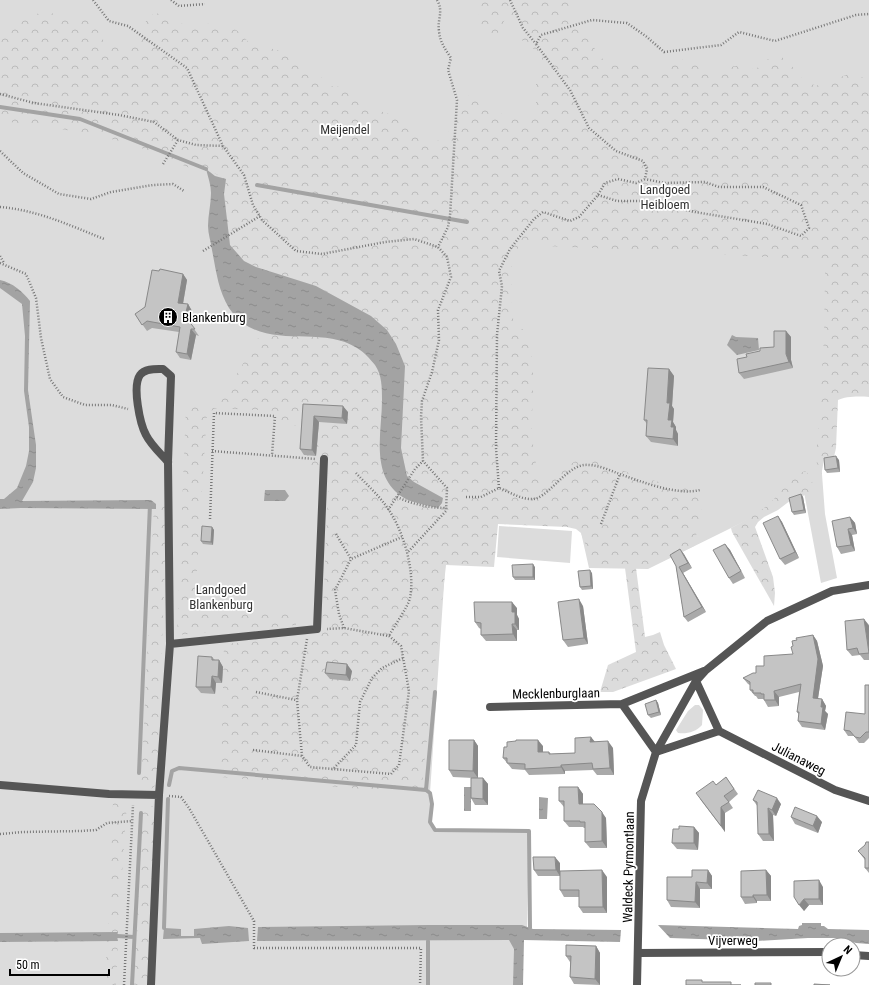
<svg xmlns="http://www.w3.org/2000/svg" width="869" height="985" font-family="'Roboto Condensed',sans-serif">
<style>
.green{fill:#dcdcdc}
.forest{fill:url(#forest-crowns)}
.water{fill:url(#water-ripples)}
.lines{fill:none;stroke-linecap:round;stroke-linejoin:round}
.stream{stroke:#a3a3a3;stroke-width:4}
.path{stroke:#777;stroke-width:2.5;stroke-dasharray:1 2;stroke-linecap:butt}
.service{stroke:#555;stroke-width:8}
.minor{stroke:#555;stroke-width:8}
.wall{fill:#a9a9a9}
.shaded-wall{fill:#898989}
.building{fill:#c4c4c4;stroke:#898989}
.labels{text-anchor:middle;stroke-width:3.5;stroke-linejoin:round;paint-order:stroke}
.park-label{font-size:13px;fill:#333;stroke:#fff}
.poi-label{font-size:13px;fill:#000;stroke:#fff;text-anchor:start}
.street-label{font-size:13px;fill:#000;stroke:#fff}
</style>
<defs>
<pattern id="forest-crowns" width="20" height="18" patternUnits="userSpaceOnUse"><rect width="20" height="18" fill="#dcdcdc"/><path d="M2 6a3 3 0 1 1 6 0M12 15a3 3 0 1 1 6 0" fill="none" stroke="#bbb"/></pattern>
<pattern id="water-ripples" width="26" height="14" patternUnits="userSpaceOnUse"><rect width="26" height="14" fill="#a3a3a3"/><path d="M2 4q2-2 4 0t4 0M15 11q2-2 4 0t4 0" fill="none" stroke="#8b8b8b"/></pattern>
</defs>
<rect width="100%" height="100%" fill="#fff"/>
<path class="green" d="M0,0H869V215L821,461L825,514L837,578L821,583L804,492L648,569L589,568L580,528L449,510L430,793L432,804L430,822L435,830L529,831L527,929L519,949L518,985H0Z
M499,526L572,531L570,563L497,557Z
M695,705H699L703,710L702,725C696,732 687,734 678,733L676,730L688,711Z"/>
<path class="forest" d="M480,0H577L569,9C569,14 570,19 573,23C577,28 582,32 586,36C595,46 599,61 613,65C621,67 630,60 638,63C645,66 651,73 660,71C669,69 676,61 685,59C697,63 706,78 720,74C727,72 729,66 736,66C744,67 750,71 757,68C764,65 769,54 778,56C792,58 798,83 815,85C830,87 841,73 853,74C859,74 864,79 869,81V397C861,396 845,396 838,400L836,448L834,457L824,460L821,476L816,460L824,338L825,272L819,262L813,260L683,252L545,246L526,244L520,246L512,256L511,314L518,329H523C539,352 531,404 532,432C533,451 537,469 541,487L564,468L579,459L586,458L607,464L632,474L672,486L692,487L701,496L703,501L694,546L648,568H636L645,637L653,635L660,632L664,645L676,669L613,692H600L608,665L636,652L625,568L594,567L581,533L576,529L567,527L498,524L494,567L446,565L421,794L221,777L224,644L292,638L319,637L322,634L329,468L303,470L304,427L277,423V411L217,408L207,413L195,600L296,615V625L177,635L186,406L217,408L261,333C291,337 331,332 357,348C402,374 372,428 381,466C383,472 395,482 400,487C404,492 411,501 417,503C423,506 431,507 438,508L443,498L414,482L407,476L401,448L402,417L371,316L316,286L256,267L244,261L230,245L224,194L226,179L206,169L197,171L147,150L119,141L95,135L44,126L0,121V26L6,27L17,24L41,12L47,11L65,19C71,18 77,14 82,15C102,16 92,43 115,45C119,46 124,47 127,46C150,43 136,9 164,14C173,16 180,25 189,26C195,26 200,24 207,24C215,22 228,25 236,30C243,34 248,45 257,47C266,49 275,47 283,53C289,57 293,63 299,67C303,70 311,70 316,71L329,86L344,87L354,99L362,105L392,115L415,136L426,141L433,142L444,139L455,122L461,102L465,97L471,95L479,98L500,113L511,118L521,121L527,120L533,117L536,111V83L544,63L541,57L534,49L526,44L521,39L517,20L511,17L505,19L497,35L491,38C475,30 479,16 480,0Z
M805,471C812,476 813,484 814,492L791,500L778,510L764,517L758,522L755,527L773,577L775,593L774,606L732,532L731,528C746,520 761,512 773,500C784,489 790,477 805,471Z
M166,505L167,515L157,773L156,785L151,789H141L154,506Z
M113,802H127L118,932H108Z
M150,803L153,807L155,814L148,985H133L135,941L140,939V933L136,930L143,804Z
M107,941H118L116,985H105Z"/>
<path class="water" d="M206,169L215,176L226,179L224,194L230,245L244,261L256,267L316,286L371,316L387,330L396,344L405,366L401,448L407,476L414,482L443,498L442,503L438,508C426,505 411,503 401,496C370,474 382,432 382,400C382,388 382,375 375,365C370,359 364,352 357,348C317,323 261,355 229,308C218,290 216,270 212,250C211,242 208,234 208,226C208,215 211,204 211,193C211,185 208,177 206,169Z
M0,280C13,283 22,291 30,301L28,390L36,445V468L33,482L22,501L151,500L156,504V509L21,508L0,509V499H4L17,488L26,466L29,451V427L24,391L25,336L22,304L0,288Z
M732,335L736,337L758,338L759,350L737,355L727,345Z
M265,490H285L289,496L285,501H264Z
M464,787H471V811H464Z
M539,797L548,798L547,819H539Z
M802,923H821V926H824L828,929L869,930V944L856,943L840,938H808L757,941L670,938L658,925L798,929L799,926L802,925Z
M428,925H522L533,929L621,930L620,942L524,940L523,985H513L514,949L509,940L257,941L258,927Z
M229,926L248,928L249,941L202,944L200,938L163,939L164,928L181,929V936H194V929Z
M118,932L117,936L118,941L0,942V933Z"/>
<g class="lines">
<path class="stream" d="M0,107L80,119L206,169
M257,185L467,222
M139,773L150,504
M169,785L172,771L179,768L426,790L430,793L432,804L430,822L435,830L529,831L530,928
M426,790L435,692
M164,928L168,799
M117,936L134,937
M132,985L141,813
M428,985V941"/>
<path class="path" d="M93,0L109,21L128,26L187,68L223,146L244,175L253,205L262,220L296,251L322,254L385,242L414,239L438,247L447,257L451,277L438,310L439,340L432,372L422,401L421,417L423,461L447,488L446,511L407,553
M171,0L179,6L205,4
M437,0C444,12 437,19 439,31C440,42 445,49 451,58L448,70L457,100L450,216L448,227L438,247
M510,0L523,28L536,44
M0,94L34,103L119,115L154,122L178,140L196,145L223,146
M0,151L23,173L59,194L91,199L111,192L153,185L173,184L184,191
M163,164L178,140
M598,195L617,201H647L695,212L767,224L801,236L809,228L801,205L763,187H719L705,182L664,183L645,179
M0,207C37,210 69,225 104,239
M203,251L260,216
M0,256L4,263
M0,263L26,274L36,298L41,338L50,379L63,397L85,405H112L128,409
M212,451L316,459
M356,473C368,486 383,499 392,515C405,537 415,573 410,598C408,607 394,626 389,636
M499,488L496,448L497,335L502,286L499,271L510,249L534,219L543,212L570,221L579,217L598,195L605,183L618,179L636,183L645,179L647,169L643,161L616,151L589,128L570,90L536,44L541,35L592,20L627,23L647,37L664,52L721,45L739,32L775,41L856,15L869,14
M397,497C412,504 429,508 446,508
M466,497H481L499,488C510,492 520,499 531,499C546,501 565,467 584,465C595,464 607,469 617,473C640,481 676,496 700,490
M388,510L415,469L423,461
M210,519L214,413L275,416L272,455
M601,524L620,474
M336,534L351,559
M344,628L339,614L335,590L351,559L402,537
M307,639L297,700L302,756L310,767L391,774L399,765L409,691L401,646L389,636L344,628L327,629
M256,692L296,700
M253,750L302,756
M334,768L356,745L360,702L372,678L382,668L403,658
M169,796L181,797L189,808L254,921V948H421L420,985
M0,834L23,832L81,831L96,830L107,823L132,821
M124,985L133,805"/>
<path class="service" d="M170,644L317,629L324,459
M0,785L109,794L159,795
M151,985L159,795L170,644L168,462L171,376L163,369C156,369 145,368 140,375C132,386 140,424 146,435C151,445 161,454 168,462"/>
<path class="minor" d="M696,681L719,731L835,790L869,801
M622,704L656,752
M490,707L622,704L704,671
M656,752L719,731
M638,953L829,952
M853,955L869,956
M637,985L641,801L656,752L696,681L705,671L767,621L832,591L869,585"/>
</g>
<path class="wall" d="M159,271L183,274L187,280L183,304H188L192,311L190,323L199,336L196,335L191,360L180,358L176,352L179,332L152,328L147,331L135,314L145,307Z
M786,331L791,337V360L793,368L744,379L739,373L760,351L774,347Z
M669,369L674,376L672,406L674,409L673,422L676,427V430L678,434V446L651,442L646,436L647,424L644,420Z
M303,404L348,412L347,424L319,422L316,456L304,455L300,449Z
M839,460L840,472L827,473L825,470Z
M801,494L803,497L806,513L794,515L792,512Z
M778,516L782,522L799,558L785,565L780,559Z
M850,517L855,523L857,534L852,535L855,551L841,554L837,547Z
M212,527L214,530L213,545L203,544L201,541Z
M725,544L730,550L745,578L733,584L729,578Z
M680,549L692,568L683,573L706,612L688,622L684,617L676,566Z
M535,567V580H515L513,577Z
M592,573L593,589L582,590L580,587Z
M583,606L588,644L568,647L563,640Z
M517,608V615L519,619V630H517V641H486L481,635V629L479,628L475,622Z
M864,619L869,625V660H864L860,655L852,656L847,650Z
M813,635L817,641L823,666L818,699H822L826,706L825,711L828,714L825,730L802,727L798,721L799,715L797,712L799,692L779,697V706L768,707L764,700V699H758L756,696H755L750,690V685L748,684L743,678L756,673L764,666L793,654V646L797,640Z
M212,657L215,660H219L223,667L222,683H216L215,694L201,693L196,687Z
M352,671L350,681L330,679L325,673Z
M869,685V738L864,743H859L854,736H848L844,730L865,714Z
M656,700L658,703L661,715L651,718L648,715Z
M474,740L478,746V778H483L488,784V805H475L471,798L473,778L453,777L449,770Z
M595,742L613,748L614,775H597L593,770L565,771V774L529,775L525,770L512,769L503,758L507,747L543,746V752H549L551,754L575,753Z
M726,777L738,794L729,802L733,808L725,813V832L700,799L716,785Z
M578,787L583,794V804L606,818L607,848H590L585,842V828H584L583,827H569L564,821V807L559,801Z
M753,800L781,804L776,816L773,815L774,841H763L758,834V807Z
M791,817L822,822L818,833L795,824Z
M694,827L699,833L698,850L677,849L672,843Z
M869,842V873L865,868V860L858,851Z
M560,863V871L607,877V913H583L579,907V897H564L560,890V876H538L534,870Z
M708,870L712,876V889H700V908L671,907L667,900L692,877Z
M766,870L771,876V901H757V903L745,904L741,897Z
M794,881L823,887V905H809L804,911Z
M596,946L600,953V985L574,984L570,977V962L566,956Z"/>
<path class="shaded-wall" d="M183,274L187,280L182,309L178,303Z
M188,304L192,311L190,323L185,316Z
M191,329L196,335L191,360L187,354Z
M786,331L791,337V360L793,368L789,362L786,354Z
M669,369L674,376L672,406L674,409L673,422L676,427V430L678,434V446L673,439L671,427L668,420L667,403Z
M343,406L348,412L347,424L342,418Z
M314,416L319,422L316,456L312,450Z
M836,456L839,460L840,472L838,468Z
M801,494L803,497L806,513L804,510Z
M778,516L782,522L799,558L795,552Z
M850,517L855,523L857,534L853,528Z
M212,527L214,530L213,545L211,542Z
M848,529L852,535L855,551L851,545Z
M725,544L730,550L745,578L741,571Z
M680,549L684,554L692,568L688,563Z
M533,564L535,567V580L533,577Z
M679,567L683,573L706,612L702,607Z
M590,570L592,573L593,589L591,586Z
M579,599L583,606L588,644L584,638Z
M512,602L517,608V615L519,619V630L515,624L512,612Z
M864,619L869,626V651Z
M512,624L517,630V641L513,634Z
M813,635L817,641L823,666L817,704L813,698Z
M219,660L223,667L222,683L218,677Z
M347,664L352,671L350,681L346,675Z
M212,676L216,683L215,694L211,687Z
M774,691L779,697V706L775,700Z
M822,699L826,706L825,711L828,714L825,730L821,724V707Z
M656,700L658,703L661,715L659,712Z
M591,737L596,743L590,742Z
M474,740L478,746V778L473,771Z
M538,740L543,746V759L538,752Z
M608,741L613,748L614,775L610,768Z
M561,765L565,771V774L561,767Z
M483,778L488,784V805L483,799Z
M578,787L583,794V810L579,804Z
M777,798L781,804L776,816L772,810Z
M721,807L725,813V832L721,826Z
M768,808L773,815L774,841L769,834Z
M602,812L606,818L607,848L602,841Z
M817,816L822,822L818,833L813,826Z
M694,827L699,833L698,850L694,843Z
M555,857L560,863V876L556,870Z
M602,870L607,877V913L603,907Z
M708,870L712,876V889L707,883Z
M766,870L771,876V901L767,895Z
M819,880L823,887V905L819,899Z
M696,882L700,889V908L695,902Z
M753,895L757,901V903L753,897Z
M804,899L809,905L804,911L799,905Z
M596,946L600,953V985L595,979Z"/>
<path class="building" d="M160,269L183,274L178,303L188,304L185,316L195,329H191L187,354L176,352L180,327L147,321L142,325L135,314L145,307L152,270L159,271Z
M774,331H786V354L789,362L739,373L737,359L747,357L746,354L760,351V348L774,347Z
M648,368L669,369L667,403H670L668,420H672L671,427H674L673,439L646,436L647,420H644Z
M303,404L343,406L342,418L314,416L312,450L300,449Z
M836,456L838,468L825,470L824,458Z
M801,494L804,510L792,512L789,498Z
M778,516L795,552L780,559L763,523Z
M850,517L853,528L848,529L851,545L837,547L832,521Z
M202,526L212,527L211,542L201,541Z
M725,544L741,571L729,578L713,550Z
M680,549L688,563L679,567L702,607L684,617L676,566L670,555Z
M533,564V577H513L512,565Z
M590,570L591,586L580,587L578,571Z
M579,599L584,638L563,640L558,602Z
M474,602H512V612H515V624H512L513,634L481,635V623L475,622Z
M864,619L869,653L859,654L857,648L847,650L845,621Z
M813,635L818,659L813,698L822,699L821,707H823L821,724L798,721L799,712H797L801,684L774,691L775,700H764V694H761V693H753V690H750V682L743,678L753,673H756V666H764V656L793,654L791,647L793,646L792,641L797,640L796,638Z
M198,656L212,657V660H219L218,677L212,676L211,687H196Z
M327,662L347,664L346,675L325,673Z
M865,685H869V732H866L860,738L855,737L850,731L844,730L846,712L865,714Z
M656,700L659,712L648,715L645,704Z
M591,737L590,742L608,741L610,768L593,769L592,763L561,765V767L525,769V764L507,763V758H503L504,747H507V742L516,741V740H538V752H549V754L575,753V738Z
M449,740H474L473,771L449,770Z
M726,777L734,789L724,796L729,802L721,807V826L696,793L713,781L716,785Z
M471,778H483V799L471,798Z
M559,787H578L579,804H594L602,812V841L585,842V822H580V821H564V801H559Z
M758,790L777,798L772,810L768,808L769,834H758L757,802L753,800Z
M795,807L817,816L813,826L791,817Z
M679,826L694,827V843H672L673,829H679Z
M866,842H869V868H865V858L858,851L865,845Z
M533,857H555L556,870H534Z
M602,870L603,907H579V890H560V871Z
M692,870H708L707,883L696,882L695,902L667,900V877H692Z
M766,870L767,895H753V897H741V871Z
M819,880V899H804L799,905L794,897V881Z
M566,945L596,946L595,979L570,977L571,956H566Z
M686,980H702V982H731V985H741H686Z
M755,983H771V985H755Z
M814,984L830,985H814Z"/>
<defs>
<symbol id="building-disc" viewBox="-11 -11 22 22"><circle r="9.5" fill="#000" stroke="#fff"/><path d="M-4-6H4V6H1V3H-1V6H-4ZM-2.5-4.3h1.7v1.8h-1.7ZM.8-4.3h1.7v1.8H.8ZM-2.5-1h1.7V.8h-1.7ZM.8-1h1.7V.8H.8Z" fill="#fff"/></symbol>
</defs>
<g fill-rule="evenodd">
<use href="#building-disc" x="157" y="306" width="22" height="22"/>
</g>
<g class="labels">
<g class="park-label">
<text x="345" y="134">Meijendel</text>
<text x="665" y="194">Landgoed<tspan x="665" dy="15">Heibloem</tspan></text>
<text x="221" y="594">Landgoed<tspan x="221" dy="15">Blankenburg</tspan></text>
</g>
<g class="poi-label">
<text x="182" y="322">Blankenburg</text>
</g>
<g class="street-label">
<text transform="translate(556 693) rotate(-1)" y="5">Mecklenburglaan</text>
<text transform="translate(799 758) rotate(27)" y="5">Julianaweg</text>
<text transform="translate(628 867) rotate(-89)" y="5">Waldeck Pyrmontlaan</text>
<text x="733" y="945">Vijverweg</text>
</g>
</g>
<g transform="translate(841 957) rotate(44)"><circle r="19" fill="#ffffff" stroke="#999999"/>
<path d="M0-3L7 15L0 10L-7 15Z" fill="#000000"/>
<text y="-6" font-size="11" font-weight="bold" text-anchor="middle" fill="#000000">N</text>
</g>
<path d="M10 969v6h99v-6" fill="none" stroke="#000000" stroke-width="2"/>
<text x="16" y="969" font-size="12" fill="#000000" stroke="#ffffff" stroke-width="3" paint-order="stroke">50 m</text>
</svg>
